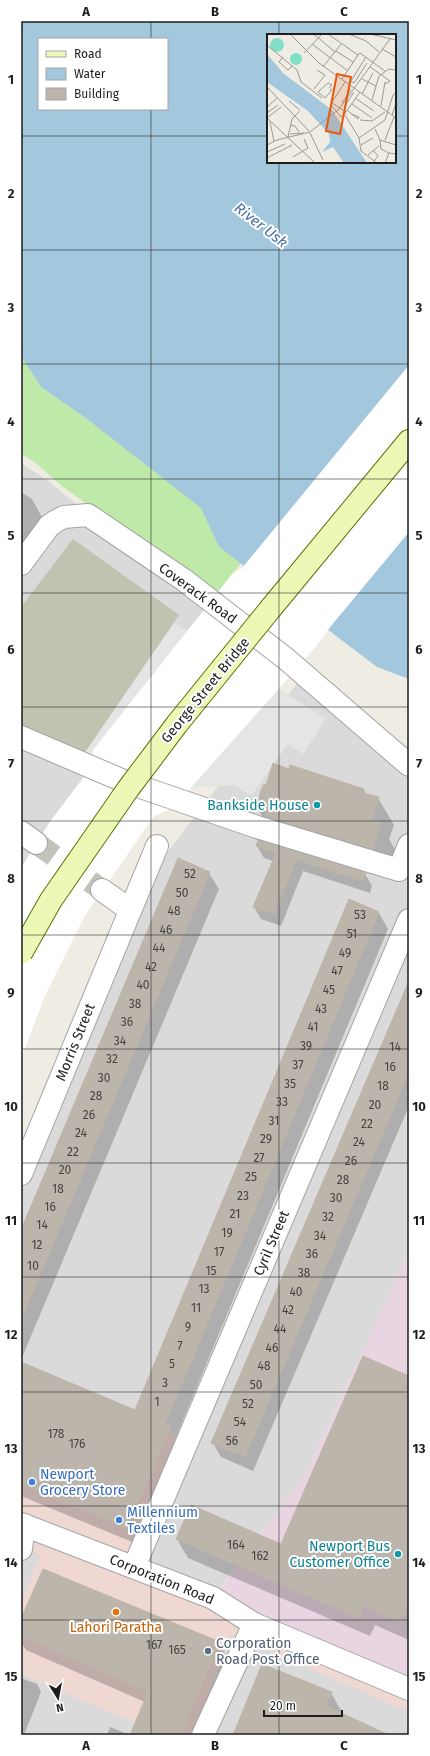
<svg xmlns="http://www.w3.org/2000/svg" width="430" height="1756" font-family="'Fira Sans',sans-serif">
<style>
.residential{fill:#dbdada}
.commercial{fill:#efd7d2}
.industrial{fill:#e8d5e1}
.construction{fill:#c0c3af}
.grass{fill:#bfe9a8}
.parking{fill:#e5e5e5}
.water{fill:#a3c7dc;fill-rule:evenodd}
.pier{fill:#fff}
.shadow{fill:#0003}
.building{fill:#bbb5ac;stroke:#c0b5a5}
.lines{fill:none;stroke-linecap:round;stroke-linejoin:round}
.minor-tunnel{stroke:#c4c3bb;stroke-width:22;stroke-dasharray:22 11;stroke-linecap:butt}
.minor-casing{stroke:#a4a4a4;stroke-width:24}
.tertiary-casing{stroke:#a4a4a4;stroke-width:24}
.secondary-casing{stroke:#587305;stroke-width:24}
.minor{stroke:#fff;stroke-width:22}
.tertiary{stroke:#fff;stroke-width:22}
.secondary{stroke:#ecf9b6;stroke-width:22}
.secondary-bridge-casing{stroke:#587305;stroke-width:24;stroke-linecap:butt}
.secondary-bridge{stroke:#ecf9b6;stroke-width:22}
.grid{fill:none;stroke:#1d1d1d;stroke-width:1;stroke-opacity:0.55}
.culture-dot{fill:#0f9aa8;stroke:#fff;stroke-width:1.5}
.shop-dot{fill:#3f7fe0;stroke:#fff;stroke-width:1.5}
.food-dot{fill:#e8710a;stroke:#fff;stroke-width:1.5}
.service-dot{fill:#5c6f8a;stroke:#fff;stroke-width:1.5}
.labels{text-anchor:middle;stroke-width:4;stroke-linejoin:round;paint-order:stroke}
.number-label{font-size:12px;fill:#444341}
.street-label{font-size:14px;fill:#1d1d1d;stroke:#fff}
.culture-label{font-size:14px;fill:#0d838f;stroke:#fff;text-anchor:end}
.shop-label{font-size:14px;fill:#366cbe;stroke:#fff;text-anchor:start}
.food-label{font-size:14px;fill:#c56008;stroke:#fff}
.service-label{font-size:14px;fill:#4e5e75;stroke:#fff;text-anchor:start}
.water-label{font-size:15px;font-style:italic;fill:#4a6dac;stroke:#fff}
.inset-road{fill:none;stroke:#9a9994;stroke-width:1}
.view{fill:#e8590c;fill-opacity:0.15;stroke:#e8590c;stroke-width:2}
.inset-edge{fill:none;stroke:#1d1d1d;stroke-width:2}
.neatline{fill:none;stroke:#1d1d1d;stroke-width:1.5}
.grid-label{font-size:13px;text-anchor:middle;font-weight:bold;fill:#1d1d1d}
</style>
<rect width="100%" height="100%" fill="#eeece3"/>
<path class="residential" d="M21,463L48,481L244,641L21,953Z
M305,673L409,748V1252L303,1478L213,1597L409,1689V1735H21V1165L163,858Z"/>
<path class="commercial" d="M21,1366L119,1412L180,1437L128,1551L409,1672V1712L231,1634L192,1735H163L21,1674V1602L41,1556L21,1547Z"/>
<path class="industrial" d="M409,1252V1689L213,1598L303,1478Z"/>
<path class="construction" d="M73,539L179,615L84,754L21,727V607Z"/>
<path class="grass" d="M21,356L41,387L87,419L202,508L219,547L241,563L209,603L104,516L63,487L37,464L21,453Z"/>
<path class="parking" d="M174,623L326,719L303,754L288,744L251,796L234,785L195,787L130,773L84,754Z"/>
<path class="water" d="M21,21H409V679L377,667L219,547L201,508L87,419L41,387L21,356ZM268,35H395V162H268ZM39,39H167V109H39Z"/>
<path class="pier" d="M409,365V532L331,626L314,649L173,808L154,816L84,917L44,998L21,1059V868L49,823L92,766L93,750L222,587L232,574L242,568Z"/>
<path class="shadow" d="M21,492L32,499L43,519L21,548Z
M364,790L366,794L378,798L394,825L389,839L396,851L389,876L272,834L257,807Z
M257,846L365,874L372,886L370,893L303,871L281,926L261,919L254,907L273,861L264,858Z
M209,873L219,889L21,1360V1233Z
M379,913L388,929L185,1415L176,1437L180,1444L137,1544L21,1496V1363L136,1412Z
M409,983V1106L253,1471L221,1457L213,1443Z
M409,1377V1640L375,1625L370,1636L188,1558L177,1539L281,1545Z
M21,1622L219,1643L229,1660L196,1735H131L145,1702L26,1650L21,1642Z
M21,1678L37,1684L41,1692L24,1735H21Z
M331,1693L342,1712L341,1714L364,1735H234Z
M110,1727L130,1735H107Z"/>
<path class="building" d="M273,763L289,769L290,765L364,789L363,793L379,797L372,820L381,823L373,849L265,816L267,811L256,807L263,785H266Z
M258,840L366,873L363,881L296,859L274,914L253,907L276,853L256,846Z
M178,858L210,872L21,1320V1230Z
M349,899L379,912L176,1398L165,1424L171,1426L127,1528L21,1484V1362L135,1410Z
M409,981V1072L245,1457L211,1443Z
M363,1356L409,1376V1603L400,1622L364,1606L359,1618L176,1539L191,1505L281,1544Z
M43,1569L220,1642L180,1735H130L148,1692L21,1636V1619Z
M262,1664L332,1692L326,1706L389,1735H233Z"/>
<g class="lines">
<path class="minor-tunnel" d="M36,843L102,890"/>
<defs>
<path id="minor" d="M21,564L49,526L56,521L64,517L88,515L184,580L285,658L409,765
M21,737L126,782L257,827L399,870L409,845
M21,832L36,843
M102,890L130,910
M21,1174L157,846
M21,1549L24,1525
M134,1567L409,920
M203,1735L254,1624"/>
<path id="tertiary" d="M21,1524L213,1598L254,1624L409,1689"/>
<path id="secondary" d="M271,608L409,441"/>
</defs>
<use href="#minor" class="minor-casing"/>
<use href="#tertiary" class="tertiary-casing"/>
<use href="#secondary" class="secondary-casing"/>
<use href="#minor" class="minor"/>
<use href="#tertiary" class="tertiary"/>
<use href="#secondary" class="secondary"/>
<defs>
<path id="secondary-bridge" d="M21,953L51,900L128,789L177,724L271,608"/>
</defs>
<use href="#secondary-bridge" class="secondary-bridge-casing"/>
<use href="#secondary-bridge" class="secondary-bridge"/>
</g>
<path class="grid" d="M151,21V39M279,21V35M151,109V1735M21,136H268M395,136H409M279,162V1735M21,250H409M21,364H409M21,479H409M21,593H409M21,707H409M21,821H409M21,935H409M21,1049H409M21,1163H409M21,1277H409M21,1392H409M21,1506H409M21,1620H409"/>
<g class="culture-dot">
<circle cx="317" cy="805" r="4"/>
<circle cx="398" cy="1554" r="4"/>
</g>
<g class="shop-dot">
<circle cx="32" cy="1482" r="4"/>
<circle cx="119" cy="1520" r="4"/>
</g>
<circle class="food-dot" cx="116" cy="1612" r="4"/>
<circle class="service-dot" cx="208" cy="1651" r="4"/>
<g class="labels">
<g class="number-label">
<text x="190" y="878">52</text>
<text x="182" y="897">50</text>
<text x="174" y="915">48</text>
<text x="360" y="919">53</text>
<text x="166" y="934">46</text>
<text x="352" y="938">51</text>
<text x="159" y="952">44</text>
<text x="345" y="957">49</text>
<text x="151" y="971">42</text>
<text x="337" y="975">47</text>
<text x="143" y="989">40</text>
<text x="329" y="994">45</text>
<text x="135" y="1008">38</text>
<text x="321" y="1013">43</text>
<text x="127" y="1026">36</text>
<text x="313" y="1031">41</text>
<text x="120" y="1045">34</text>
<text x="306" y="1050">39</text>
<text x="395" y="1051">14</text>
<text x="112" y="1063">32</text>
<text x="298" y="1069">37</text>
<text x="390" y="1071">16</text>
<text x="104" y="1082">30</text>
<text x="290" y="1088">35</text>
<text x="383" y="1090">18</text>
<text x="96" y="1100">28</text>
<text x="282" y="1106">33</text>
<text x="375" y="1109">20</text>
<text x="89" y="1119">26</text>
<text x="274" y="1125">31</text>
<text x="367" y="1128">22</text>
<text x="81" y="1137">24</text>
<text x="266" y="1143">29</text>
<text x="359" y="1146">24</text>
<text x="73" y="1156">22</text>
<text x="259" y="1162">27</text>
<text x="351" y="1165">26</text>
<text x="65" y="1174">20</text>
<text x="251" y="1181">25</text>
<text x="343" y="1184">28</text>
<text x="58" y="1193">18</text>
<text x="243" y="1200">23</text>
<text x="336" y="1202">30</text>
<text x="50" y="1211">16</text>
<text x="235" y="1218">21</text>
<text x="328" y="1221">32</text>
<text x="42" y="1229">14</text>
<text x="227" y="1237">19</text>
<text x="320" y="1240">34</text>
<text x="37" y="1249">12</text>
<text x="219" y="1256">17</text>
<text x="312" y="1258">36</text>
<text x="33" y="1270">10</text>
<text x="211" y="1275">15</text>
<text x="304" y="1277">38</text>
<text x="204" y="1293">13</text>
<text x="296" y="1296">40</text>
<text x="196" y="1312">11</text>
<text x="288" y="1314">42</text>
<text x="188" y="1331">9</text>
<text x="280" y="1333">44</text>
<text x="180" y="1350">7</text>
<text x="272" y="1352">46</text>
<text x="172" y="1368">5</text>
<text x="264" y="1370">48</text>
<text x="165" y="1387">3</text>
<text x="256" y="1389">50</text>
<text x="157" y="1406">1</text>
<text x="248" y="1408">52</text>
<text x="240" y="1426">54</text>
<text x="56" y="1438">178</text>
<text x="232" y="1445">56</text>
<text x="77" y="1448">176</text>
<text x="236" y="1549">164</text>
<text x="260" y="1560">162</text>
<text x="154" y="1649">167</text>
<text x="177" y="1654">165</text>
</g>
<g class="street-label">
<text transform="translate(198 593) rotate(36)" y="5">Coverack Road</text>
<text transform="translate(205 690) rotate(-51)" y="5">George Street Bridge</text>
<text transform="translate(75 1042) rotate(-68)" y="5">Morris Street</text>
<text transform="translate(271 1243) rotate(-67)" y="5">Cyril Street</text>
<text transform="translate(162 1579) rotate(22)" y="5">Corporation Road</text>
</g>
<g class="culture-label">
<text x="309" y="810">Bankside House</text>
<text x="390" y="1551">Newport Bus<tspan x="390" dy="16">Customer Office</tspan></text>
</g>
<g class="shop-label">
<text x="40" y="1479">Newport<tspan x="40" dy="16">Grocery Store</tspan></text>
<text x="127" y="1517">Millennium<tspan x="127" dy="16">Textiles</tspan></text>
</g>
<g class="food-label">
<text x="116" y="1632">Lahori Paratha</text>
</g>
<g class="service-label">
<text x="216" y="1648">Corporation<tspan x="216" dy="16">Road Post Office</tspan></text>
</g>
<g class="water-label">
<text transform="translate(261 225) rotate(38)" y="5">River Usk</text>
</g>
</g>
<g transform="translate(267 34)">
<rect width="129" height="129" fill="#eeece3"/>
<path d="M3 11a7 7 0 1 1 14 0a7 7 0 1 1-14 0ZM23 25a6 6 0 1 1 12 0a6 6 0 1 1-12 0Z" fill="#81dec7"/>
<path d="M0,20L17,40L65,76L100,129H77L66,113L55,118L63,108L62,100L41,77L0,48Z" fill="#a3c7dc"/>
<path class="inset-road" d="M23,0L52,29L129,84M42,0L48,1L68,18M61,0L91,21M82,0L99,7L112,18M103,0L129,6M45,10L81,37M0,11L30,36L34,48L55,64M115,15L129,23M69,17L86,28M37,19L55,0M91,21L93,19L118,37M16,23L12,28L21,36L25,32M56,33L74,10M103,33L123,47L118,50M75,45L91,21M95,45L109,52M83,47L87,49L100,29M82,50L99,23M0,53L42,97M62,54L65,51L61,49L51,58L58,64L65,56L63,55M47,55L58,41L50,36M95,60L106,39M88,64L107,77M105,66L112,42L122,35L129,36M22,67L33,76M65,68L78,48M75,69L84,55M85,70L105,84M114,72L118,48M0,73L10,64M77,73L87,58M80,76L86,81L91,85L92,83L84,80M79,78L65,69L64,71L74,83L79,78L93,58M0,79L11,71M78,81L92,104L94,117L110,129M125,81L129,69M0,84L48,129M0,84L14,73M93,86L105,87L118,78M3,88L7,107M23,91L28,92L32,98M108,95L113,106L114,115L122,119M43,99L56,126M23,100L37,99M21,103L25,85L33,77M92,104L118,86L126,61L129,59M113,106L129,111M118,106L127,83M0,111L10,106L43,98L72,75L123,5M94,111L106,104M106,116L111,122L107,127M0,118L18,110M101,121L112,112M26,123L41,114L37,105M0,124L25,111M118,129L122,119L129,120"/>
<path class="view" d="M70,40L84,43L73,100L59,97Z"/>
<rect width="129" height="129" class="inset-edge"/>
</g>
<rect width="430" height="1756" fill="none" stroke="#ffffff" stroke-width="44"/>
<rect x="38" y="38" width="130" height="72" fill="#ffffff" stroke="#a5a5a5"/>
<rect x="46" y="51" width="20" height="6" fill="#ecf9b6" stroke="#a5a5a5"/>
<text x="74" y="58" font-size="12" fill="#1d1d1d">Road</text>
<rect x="46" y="68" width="20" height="12" fill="#a3c7dc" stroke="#a5a5a5"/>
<text x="74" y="78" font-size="12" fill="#1d1d1d">Water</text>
<rect x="46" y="88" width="20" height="12" fill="#bbb5ac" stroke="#a5a5a5"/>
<text x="74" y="98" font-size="12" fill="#1d1d1d">Building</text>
<g transform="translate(58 1698) rotate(169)" stroke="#ffffff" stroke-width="3" paint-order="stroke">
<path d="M0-3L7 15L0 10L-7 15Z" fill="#1d1d1d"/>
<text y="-6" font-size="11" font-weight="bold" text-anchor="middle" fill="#1d1d1d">N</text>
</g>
<path d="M264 1710v6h78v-6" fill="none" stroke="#1d1d1d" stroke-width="2"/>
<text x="270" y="1710" font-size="12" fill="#1d1d1d" stroke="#ffffff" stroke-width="3" paint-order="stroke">20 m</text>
<rect x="22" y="22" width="386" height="1712" class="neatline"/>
<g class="grid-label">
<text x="86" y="16">A</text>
<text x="215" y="16">B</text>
<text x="344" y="16">C</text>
<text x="11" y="84">1</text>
<text x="419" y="84">1</text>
<text x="11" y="198">2</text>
<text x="419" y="198">2</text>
<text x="11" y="312">3</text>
<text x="419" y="312">3</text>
<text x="11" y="426">4</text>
<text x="419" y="426">4</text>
<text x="11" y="540">5</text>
<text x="419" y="540">5</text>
<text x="11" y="654">6</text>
<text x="419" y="654">6</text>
<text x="11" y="768">7</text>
<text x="419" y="768">7</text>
<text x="11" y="883">8</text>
<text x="419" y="883">8</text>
<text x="11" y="997">9</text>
<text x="419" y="997">9</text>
<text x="11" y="1111">10</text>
<text x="419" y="1111">10</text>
<text x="11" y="1225">11</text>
<text x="419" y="1225">11</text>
<text x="11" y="1339">12</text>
<text x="419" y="1339">12</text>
<text x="11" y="1453">13</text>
<text x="419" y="1453">13</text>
<text x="11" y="1567">14</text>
<text x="419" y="1567">14</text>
<text x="11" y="1681">15</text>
<text x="419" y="1681">15</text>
<text x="86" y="1750">A</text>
<text x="215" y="1750">B</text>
<text x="344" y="1750">C</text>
</g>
</svg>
